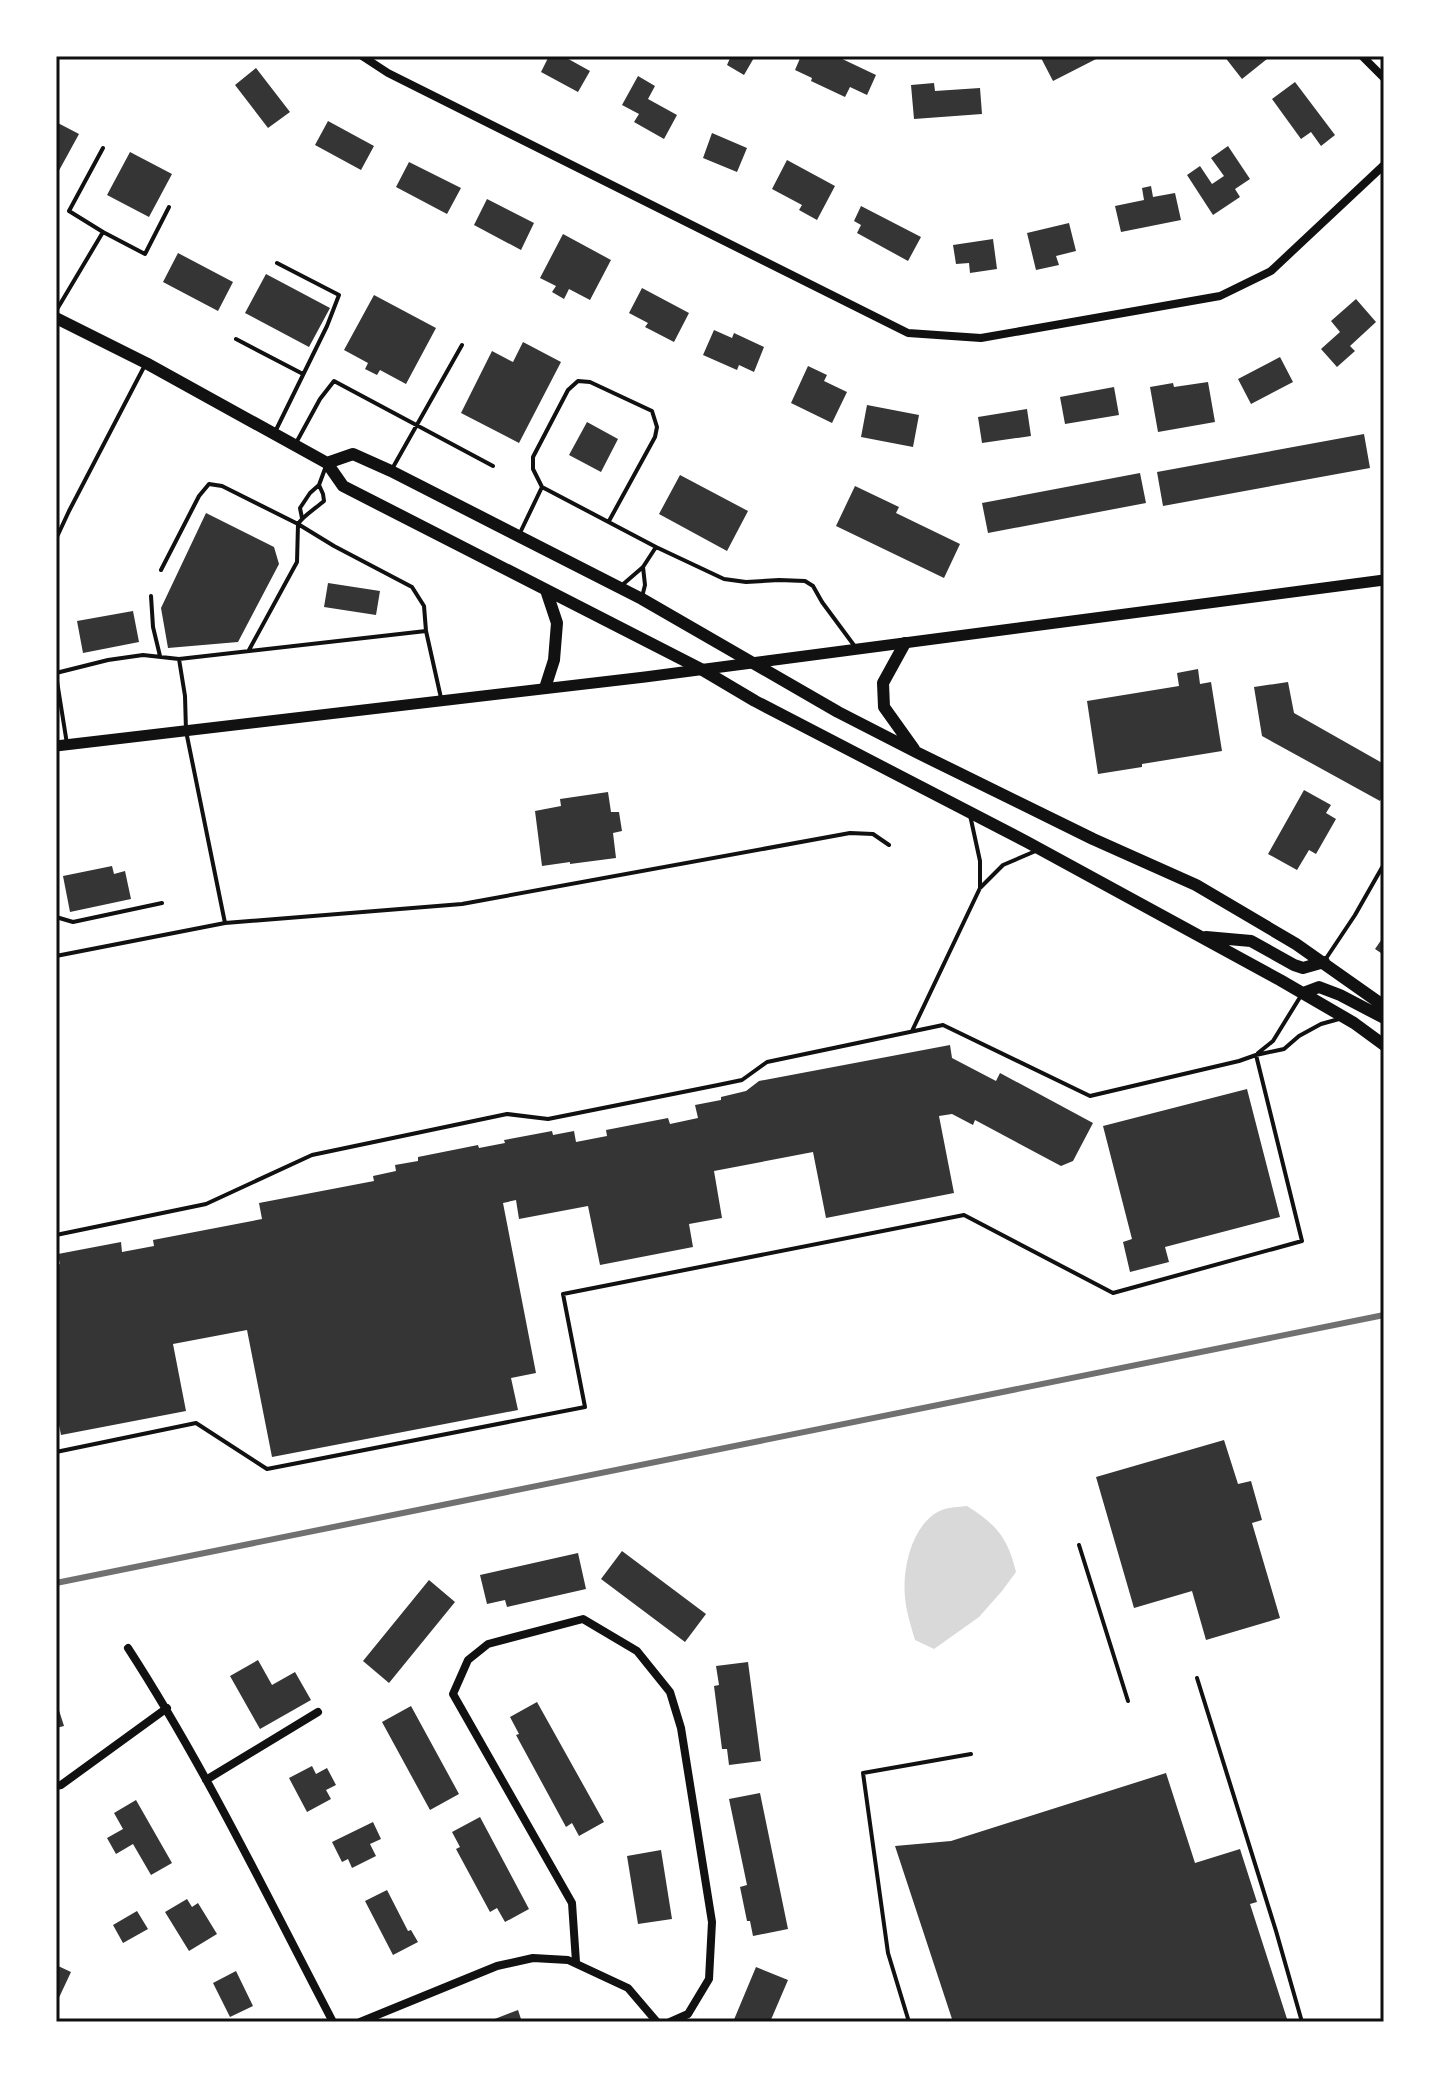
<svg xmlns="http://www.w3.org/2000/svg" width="1440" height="2078" font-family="Georgia,serif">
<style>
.water{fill:#d9d9d9}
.building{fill:#353535}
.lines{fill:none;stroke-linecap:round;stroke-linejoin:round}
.service{stroke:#111;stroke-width:4}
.minor{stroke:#111;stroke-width:8}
.secondary{stroke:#111;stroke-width:11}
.trunk{stroke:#111;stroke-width:12}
.rail{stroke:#707070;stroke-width:6}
.neatline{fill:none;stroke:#111;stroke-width:3}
</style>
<rect width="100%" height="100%" fill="#fff"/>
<path class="water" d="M967,1506C996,1524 1008,1538 1016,1572L1002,1591L979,1617L934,1649L915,1640C911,1626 906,1611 905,1597C902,1569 912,1522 942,1510C949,1507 959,1507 967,1506Z"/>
<path class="building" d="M549,56H563L590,71L578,92L541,72Z
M731,56H755L744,75L727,65Z
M801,56H836L876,75L867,95L850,87L845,97L811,81L812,78L795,70Z
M1040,56H1102L1053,81Z
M1224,56H1264L1267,59L1242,79Z
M256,68L290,112L268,128L235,85Z
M638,76L655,86L648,99L677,115L664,139L634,122L639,114L622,105Z
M1295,82L1335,135L1321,146L1311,132L1301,139L1272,99Z
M934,83L935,91L980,88L982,114L914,119L911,85Z
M328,121L374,146L361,170L315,145Z
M56,122L79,134L56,176Z
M712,133L747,148L737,172L703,158Z
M1228,146L1250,179L1235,189L1240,197L1213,215L1187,175L1200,166L1212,184L1224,176L1211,158Z
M130,152L172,174L149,217L107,195Z
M787,160L835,186L817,220L799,210L802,205L772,189Z
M409,162L461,188L447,214L396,187Z
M1151,186L1153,197L1175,193L1181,220L1121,232L1115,206L1144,200L1142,188Z
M487,199L534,223L521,250L474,225Z
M861,206L921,237L908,261L857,233L861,225L854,221Z
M1069,223L1076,251L1056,256L1059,265L1036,270L1027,233Z
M563,234L611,260L590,300L569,289L564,299L552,292L556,286L540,278Z
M993,239L997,269L970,273L969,263L956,264L953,245Z
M178,253L233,282L218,311L163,282Z
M266,274L330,308L309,347L245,313Z
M642,288L689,313L674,342L645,327L648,323L629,313Z
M374,295L436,328L406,384L380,370L377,375L365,369L368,363L344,350Z
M1356,299L1376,322L1350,346L1355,351L1337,367L1321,349L1340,332L1331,321Z
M714,330L732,338L734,333L764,347L754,372L739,365L737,370L703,355Z
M523,342L561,362L519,443L461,413L492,351L513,362Z
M1280,357L1293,382L1251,404L1238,379Z
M808,366L827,375L824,381L847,392L832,423L791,403Z
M1208,382L1215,422L1158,432L1150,387L1173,383L1174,387Z
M1114,387L1119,415L1065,424L1060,397Z
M867,405L919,415L913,447L861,437Z
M1027,409L1031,436L982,443L978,417Z
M587,422L618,439L601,472L569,455Z
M1364,434L1370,468L1163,506L1157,472Z
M1140,473L1146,503L988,533L982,503Z
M680,475L748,511L727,551L659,514Z
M855,486L899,507L896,513L960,544L944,578L836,526Z
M206,513L274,547L279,564L238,642L168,648L161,608Z
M328,583L380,591L376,615L324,607Z
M133,611L139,642L83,653L77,621Z
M1198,669L1200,684L1211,682L1222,751L1142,764V767L1098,774L1087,701L1179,686L1177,673Z
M1288,682L1294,713L1384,764V794L1380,801L1262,736L1254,687Z
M1304,790L1331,805L1326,813L1336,819L1316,854L1309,850L1297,870L1268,854Z
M608,792L611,812H619L622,831L613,833L616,858L570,864V862L542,866L535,811L561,806L560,799Z
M112,866L114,874L125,871L131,899L70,912L63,876Z
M1384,936V955L1375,949Z
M950,1045L952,1058L996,1081L1000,1073L1093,1123L1073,1161L1061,1166L975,1120L973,1125L952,1114L939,1116L954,1193L826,1218L813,1152L714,1171L722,1218L689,1224L693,1247L600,1265L588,1206L519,1219L516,1200L503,1203L536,1373L511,1378L518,1410L272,1457L247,1330L173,1344L186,1411L61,1435L56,1410V1265L60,1264L58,1254L121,1242L122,1252L154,1246L153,1240L262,1219L259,1203L374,1181L373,1176L396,1171L395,1165L418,1161V1157L478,1145L479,1148L505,1143L504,1140L552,1131L553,1135L574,1131L576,1142L607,1136L606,1130L668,1118L670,1124L698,1118L695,1105L721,1100V1097L746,1091L759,1081Z
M1247,1089L1280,1217L1165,1247L1169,1262L1130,1272L1123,1242L1132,1239L1103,1126Z
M1224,1440L1238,1484L1251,1481L1262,1520L1252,1523L1280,1618L1206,1640L1192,1591L1134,1608L1096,1477Z
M622,1551L706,1614L685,1642L601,1579Z
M578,1553L586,1589L507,1607L505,1600L487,1604L480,1575Z
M429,1580L455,1602L389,1683L363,1661Z
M258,1660L272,1685L295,1672L311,1700L260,1729L230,1676Z
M748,1662L761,1761L729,1765L727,1749H722L714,1686L719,1685L716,1666Z
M56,1701L64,1726L56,1728Z
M537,1702L604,1822L579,1836L572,1823L566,1827L516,1735L519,1734L510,1717Z
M411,1706L459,1794L430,1810L382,1722Z
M312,1766L316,1774L327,1768L336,1785L326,1790L331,1799L307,1812L289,1778Z
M1166,1773L1195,1863L1240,1849L1257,1902L1250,1904L1288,2022H953L895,1846L951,1841Z
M760,1793L788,1929L753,1936L750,1921H747L740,1887L747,1885L729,1799Z
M136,1800L172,1863L151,1875L133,1844L116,1854L107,1838L123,1829L114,1813Z
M480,1817L529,1909L505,1922L497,1908L490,1912L456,1849L460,1847L452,1832Z
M373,1822L381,1839L370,1844L376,1856L352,1868L348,1859L342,1862L332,1842Z
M661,1850L672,1919L638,1924L627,1856Z
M387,1890L408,1931L411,1930L418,1942L393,1955L365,1901Z
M187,1899L192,1907L198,1903L217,1934L189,1951L165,1912Z
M137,1911L148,1929L123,1943L113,1925Z
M56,1965L71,1972L56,2004Z
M756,1967L788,1980L770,2022H733Z
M236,1971L253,2006L230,2017L213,1983Z
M518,2010L522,2022H487Z"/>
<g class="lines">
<path class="service" d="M103,232L145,254L169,207
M56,311L103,232L69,211L103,148
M236,339L303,374
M275,432L327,326L339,295L277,263
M296,443L320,399L334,381L493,466
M392,469L462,345
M542,487L533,469V457L568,390L578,381L590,382L652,411L657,427L655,437L609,521
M302,518L300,508L310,493L319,485L326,466
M519,535L542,487L656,547
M56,539L69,511L145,365
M161,570L199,496L209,484L222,486L298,524C303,516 316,508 324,501L323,494L319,485
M621,586L643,567L656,547L724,579L746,582L779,580L805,581L813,586L822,602L856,648
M151,596L153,627L160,656
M642,597L645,585L643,567
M249,650L297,562L298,524L334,546L412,587L424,606L426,631
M179,659L426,631L441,698
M56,673L108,660L143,655L179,659L185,696L186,731L225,923
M56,675L67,744
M970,815L980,861V888
M56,917L73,922L162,903
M56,956L225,923L462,904L850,833L873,834L889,845
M1325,960L1355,915L1384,864
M912,1031L980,888L1003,865L1038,850
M1258,1053L1273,1041L1302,994
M56,1235L206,1204L312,1155L507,1114L548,1119L718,1085L742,1080L767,1062L943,1025L1090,1096L1239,1061L1256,1055L1284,1049L1299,1036L1321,1024L1339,1019
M56,1452L196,1423L267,1469L585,1407L563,1294L964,1215L1113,1293L1302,1241L1256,1055
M1079,1545L1128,1701
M1197,1678L1276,1931L1302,2022
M909,2022L888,1953L863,1773L971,1754"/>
<path class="minor" d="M362,56L388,73L908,333L981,338L1220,296L1271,271L1384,165
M1362,56L1384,78
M128,1648C205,1767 267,1896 333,2022
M206,1780L318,1712
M56,1786L61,1785L167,1708
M576,1962L572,1903L453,1694L468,1660L488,1644L583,1619L637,1651L670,1692L681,1728L712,1922L709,1979L688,2014L670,2022
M360,2022L497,1966L533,1958L568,1960L628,1988L657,2022"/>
<path class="secondary" d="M56,746L645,677L1384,580"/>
<path class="trunk" d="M56,318L146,363L327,463L343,486L701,669L755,701L1027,842L1280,980L1354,1023L1384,1045
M327,463L353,454L391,471L642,599L838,712L916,752L1093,839L1196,885L1296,944L1384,1006
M905,643L883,683L884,707L914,749
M545,688L554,660L557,623L546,590
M1206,937L1251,941L1294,965L1303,968L1324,962
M1303,993L1319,987L1340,995L1384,1018"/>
<path class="rail" d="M56,1583L1384,1315"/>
</g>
<rect width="1440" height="2078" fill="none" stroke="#ffffff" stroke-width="116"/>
<rect x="58" y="58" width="1324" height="1962" class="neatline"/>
</svg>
